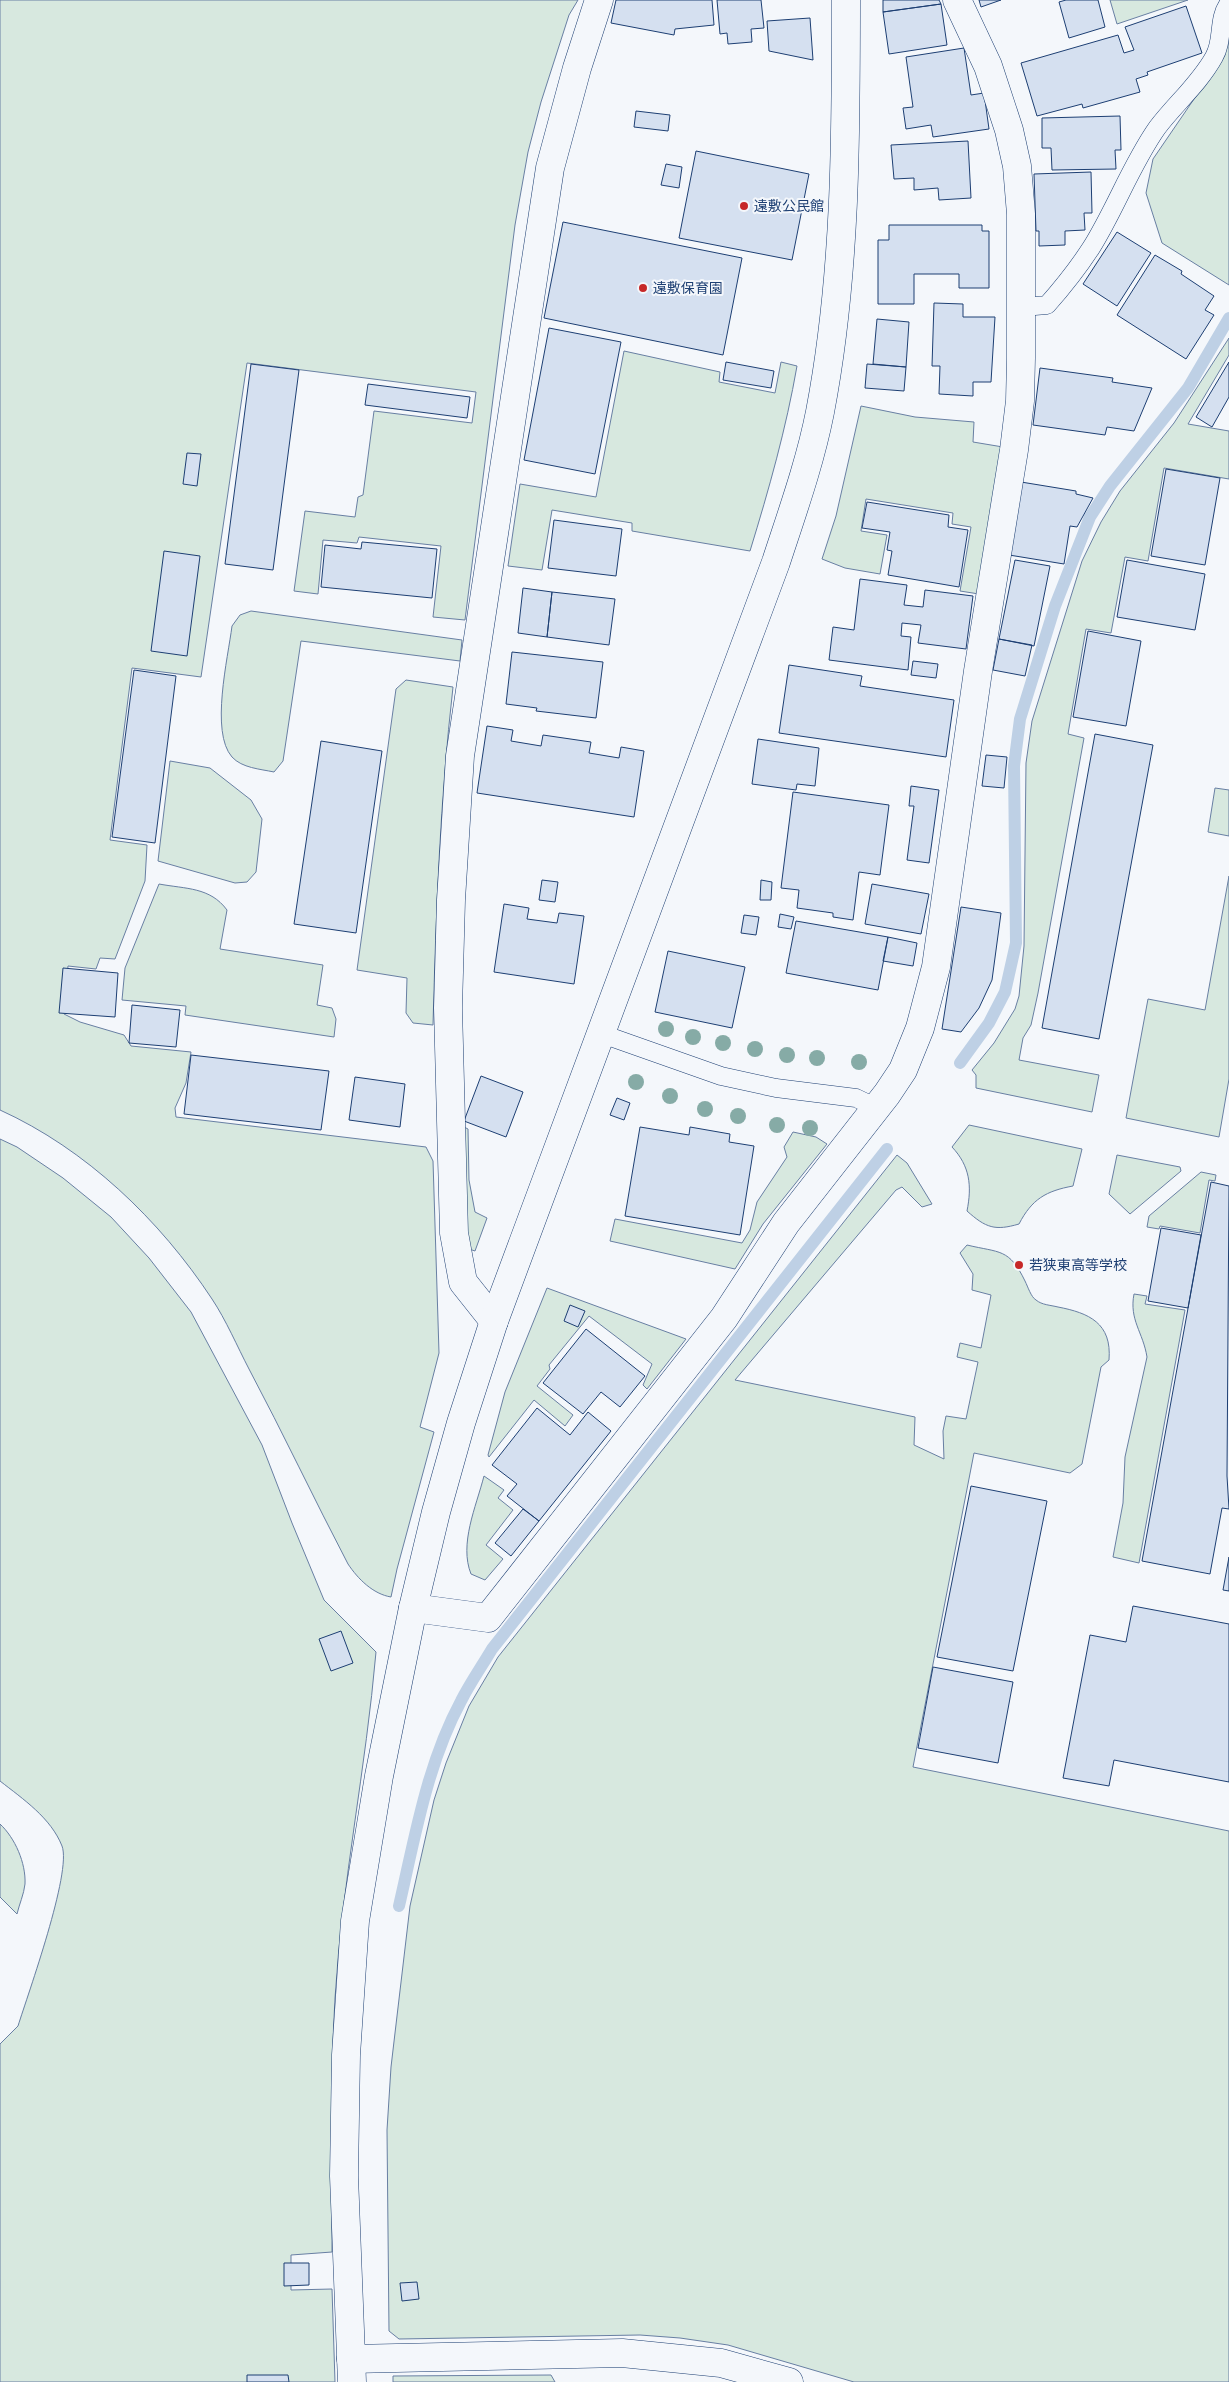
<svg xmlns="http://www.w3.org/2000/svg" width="1229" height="2382" font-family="'Source Sans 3','Noto Sans JP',sans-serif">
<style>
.green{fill:#d7e8df;stroke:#687fa3}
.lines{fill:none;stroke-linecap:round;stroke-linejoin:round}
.stream{stroke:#bed0e5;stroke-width:12}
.building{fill:#d5e0f0;stroke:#1d3f73}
.service-casing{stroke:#1d3f73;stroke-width:19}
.minor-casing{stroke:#1d3f73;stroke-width:29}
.primary-casing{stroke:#1d3f73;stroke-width:29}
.service{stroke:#f4f7fb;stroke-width:18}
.minor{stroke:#f4f7fb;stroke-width:28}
.primary{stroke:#f4f7fb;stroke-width:28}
.tree{fill:#86aba6}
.poi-dot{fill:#c62828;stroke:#f4f7fb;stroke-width:2}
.labels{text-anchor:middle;stroke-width:4;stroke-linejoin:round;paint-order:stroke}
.poi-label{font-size:14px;fill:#1d3f73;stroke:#f4f7fb;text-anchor:start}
</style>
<rect width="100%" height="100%" fill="#f4f7fb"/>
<path class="green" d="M0,0H578L569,15L541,102L528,152L515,225L465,620L433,617L441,546L359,537L357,543L323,540L318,594L294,591L305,511L355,517L358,497L363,495L374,411L472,423L476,392L247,363L201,677L132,668L110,840L147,845L145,881L115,959L100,958L96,969L68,966L64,1014L80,1022L124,1035L131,1046L191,1052L186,1083L175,1108L176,1117L426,1147L433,1161L439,1353L420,1427L434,1432L397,1569L391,1597C373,1594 358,1579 348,1564C314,1499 283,1433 249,1369C237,1346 226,1320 212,1299C160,1220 86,1149 0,1110Z
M1110,0H1188L1117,24Z
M1229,26V285L1162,243L1146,193L1153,159L1220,61Z
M1229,338V355L1188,424L1229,431V479L1164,468L1148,561L1125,557L1111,633L1086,629L1068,734L1084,738L1038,993L1031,1025L1023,1038L1019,1060L1099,1075L1092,1112L976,1088V1075L972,1070L994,1043L1015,1009L1019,996L1024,946L1026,763L1032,721L1082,561L1101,522L1120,491L1174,423Z
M624,351L720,372L719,382L775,393L781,362L797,366C786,429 769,489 750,551L632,531V523L552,510L542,570L508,566L520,484L596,497Z
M861,406L915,417L974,422L973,442L1003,447L979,594L960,591L971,527L952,524L953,513L866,499L861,531L887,535L880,574L845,568L822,559L836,516Z
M251,611L462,640L460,661L301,641L283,761L274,772C260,769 242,768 232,757C210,732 228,658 232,626L240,615Z
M406,680L453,687C440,800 436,912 433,1025L413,1023L406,1013L407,978L357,970L396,689Z
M170,761L210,768L251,800L262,819L256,872L247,882L235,883L158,861Z
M1215,788L1229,790V836L1208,832Z
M1229,876V1079L1219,1137L1126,1118L1148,999L1205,1010Z
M159,884C186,889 210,887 227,910L220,949L323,965L317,1005L332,1008L336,1019L334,1037L185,1015L186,1006L122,1000L125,968Z
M969,1125L1082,1149L1073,1186C1046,1191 1032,1199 1019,1224C995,1231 986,1228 967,1211C972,1186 970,1166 952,1147Z
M464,1127L468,1129L469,1180L475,1212L487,1218L475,1251L469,1249L467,1234Z
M793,1132L816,1137L827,1144L763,1224L735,1269L610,1241L615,1219L742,1243L750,1230L757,1202L787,1157L784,1147Z
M0,1139L17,1147L63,1178L111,1217L149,1258L191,1312L262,1445L292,1523L324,1600L376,1652C366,1768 342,1882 335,1998C330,2083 332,2167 332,2252L291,2255V2290L332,2289L335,2382H0V2044L18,2026C28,1994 72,1872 62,1846C51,1818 23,1799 0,1781Z
M897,1155L907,1163L932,1204L922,1207L902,1187L896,1190L735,1380L915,1417L914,1445L944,1459L943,1431L946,1416L966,1419L978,1362L957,1357L960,1343L981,1348L991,1295L972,1290L973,1274L960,1253L967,1245C1000,1253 1009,1248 1025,1281C1028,1287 1031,1297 1036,1300C1042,1305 1050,1305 1058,1307C1089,1313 1112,1323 1109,1360L1101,1367L1082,1464L1070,1473L974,1453L913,1767L1229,1831V2382H854L728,2345L680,2338L640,2335L399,2339L389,2331L387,2130L391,2067L410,1906L434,1800L446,1763L469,1706L498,1657Z
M1117,1155L1180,1167L1181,1171L1130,1214L1109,1194Z
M1201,1172L1216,1175L1215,1181L1209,1180L1200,1233L1160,1226L1159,1229L1147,1227L1149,1216Z
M547,1288L686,1339L647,1389L643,1385L652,1364L589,1316L549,1365L550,1369L537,1386L573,1415L565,1426L534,1400L489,1457L488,1455L505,1392Z
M1134,1294L1147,1296L1145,1304L1185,1310L1139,1563L1113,1557L1123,1503L1125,1457L1147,1357C1143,1332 1129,1320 1134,1294Z
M484,1476L504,1490L498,1498L513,1510L486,1545L503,1559L485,1580L471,1574C459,1544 476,1507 484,1476Z
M0,1824C15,1838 26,1863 25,1884C24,1894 19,1905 17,1914L0,1897Z
M551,2375L555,2382H393V2376Z"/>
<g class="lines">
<path class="stream" d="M960,1063L989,1023L1005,992L1016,943L1014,766L1020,719L1055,606L1090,517L1110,486L1188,388L1229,318
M399,1906C415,1837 427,1764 461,1701C470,1683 482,1666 492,1649L887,1149"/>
</g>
<path class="building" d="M616,0H712L714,25L675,29L674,35L611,23Z
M717,0H761L764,28L751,29L752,42L728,44L727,33L720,34Z
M883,0H939L941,4L883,12Z
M979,0H1001L981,7Z
M1066,0H1098L1105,27L1069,38L1059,2Z
M941,4L947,45L889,54L883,12Z
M1186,6L1202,53L1147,72L1148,75L1136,79L1140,92L1083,108L1082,104L1037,116L1021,63L1118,35L1124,53L1134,50L1125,27Z
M810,18L813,60L769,51L767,21Z
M964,48L971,95L984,93L989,129L933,137L931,125L906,129L903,108L913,107L906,57Z
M636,111L670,115L668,131L634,127Z
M1120,116L1121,150H1115L1116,169L1052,170L1051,148H1042V118Z
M968,141L971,198L939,200L938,188L914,190V178L894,179L891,145Z
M696,151L809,174L792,260L679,238Z
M666,164L682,167L679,188L661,185Z
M1091,172L1092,213H1084L1085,230L1065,231V245L1039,246V231H1036L1034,174Z
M563,222L742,258L723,355L544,318Z
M889,225H982V231H989V288H959V274H914V304H878V240H889Z
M1117,232L1151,253L1117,306L1083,284Z
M1155,255L1182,271L1181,274L1214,296L1205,310L1214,315L1186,359L1117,315Z
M934,303L963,304V317H995L991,382H973V396L939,394L940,366H932Z
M877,319L909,322L906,367L873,364Z
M549,328L621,342L595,474L524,460Z
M726,362L774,371L771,388L723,380Z
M1229,362V397L1212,427L1196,417Z
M251,364L299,370L273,570L225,564Z
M867,364L906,367L904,391L865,388Z
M1040,368L1113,378L1112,382L1152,388L1134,431L1107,427L1105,435L1033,425Z
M368,384L470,397L467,418L365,405Z
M187,453L201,454L197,486L183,484Z
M1166,469L1220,478L1205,565L1151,556Z
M1021,482L1076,491V494L1093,498L1077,527L1070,526L1064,564L1009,555Z
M867,502L949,515L948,527L968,530L959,587L888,575L892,551L887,550L890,532L862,528Z
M554,520L622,529L616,576L548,568Z
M362,542L437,549L432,598L321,587L325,545L361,549Z
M164,551L200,556L187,656L151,651Z
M1015,560L1050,566L1034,646L999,639Z
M1127,560L1205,574L1195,630L1117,617Z
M860,579L907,585L904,605L923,607L925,590L973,596L966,649L918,643L921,625L902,623L901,636L911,637L908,670L829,660L833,627L854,630Z
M523,588L552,592L547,637L518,633Z
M552,592L615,599L609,645L547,637Z
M1088,631L1141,641L1126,726L1073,717Z
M999,639L1032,645L1025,676L993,670Z
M512,652L603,662L596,718L536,711L537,708L506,704Z
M913,661L938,664L936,678L911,675Z
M789,665L862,676L860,686L954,700L946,757L779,733Z
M134,670L176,676L155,843L112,837Z
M487,726L513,730L511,741L541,746L543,735L591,742L589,753L619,758L621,747L644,751L634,817L477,793Z
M1095,734L1153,745L1099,1039L1042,1028Z
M758,739L819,748L815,786L797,784L796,790L752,784Z
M321,741L382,751L356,933L294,924Z
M986,755L1007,757L1004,788L982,786Z
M911,786L939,790L929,863L907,860L914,806H909Z
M793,792L889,805L880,875L859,872L853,920L833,917V913L797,908L799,890L781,888Z
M542,880L558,882L555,902L539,900Z
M761,880L772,882L771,900H760Z
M872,884L929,894L921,934L865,924Z
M504,904L529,908L527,919L557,923L559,913L584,916L574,984L494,972Z
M961,907L1001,913L992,980L979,1008L961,1032L942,1029Z
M780,914L794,917L791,929L778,927Z
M744,915L759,917L756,935L741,933Z
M796,921L888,937L878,990L786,973Z
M888,937L917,943L913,966L883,961Z
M668,951L745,967L732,1028L655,1012Z
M63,968L118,973L115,1017L59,1013Z
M132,1005L180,1010L176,1047L129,1043Z
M191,1055L329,1071L321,1130L184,1114Z
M481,1076L523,1092L506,1137L464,1121Z
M355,1077L405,1084L400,1127L349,1120Z
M617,1098L630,1103L624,1120L610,1115Z
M640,1127L689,1135L690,1127L730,1134L729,1142L754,1146L740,1235L625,1216Z
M1211,1182L1229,1186L1227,1476L1229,1509L1222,1508L1210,1574L1142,1561Z
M1161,1228L1201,1235L1188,1308L1148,1301Z
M570,1305L585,1311L578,1327L564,1321Z
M586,1329L645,1376L620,1407L601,1392L583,1414L543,1383Z
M537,1408L570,1435L588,1412L611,1431L539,1521L507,1496L517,1484L492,1465Z
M971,1486L1047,1501L1013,1671L937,1657Z
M523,1509L539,1521L511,1556L495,1543Z
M1229,1557V1591L1223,1590Z
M1133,1606L1229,1624V1782L1114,1760L1109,1786L1063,1778L1090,1635L1126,1642Z
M341,1631L353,1663L331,1671L319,1639Z
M933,1667L1013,1682L998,1763L918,1748Z
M284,2263H309V2285L284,2286Z
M417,2282L419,2299L402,2301L400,2283Z
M247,2375H288L289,2382H247Z"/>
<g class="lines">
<defs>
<path id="service" d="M1022,307L1047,305C1063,287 1078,268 1091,248C1115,210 1131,165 1157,128C1175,104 1199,84 1214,57C1224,40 1217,19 1229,3
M602,1034L721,1076L776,1088L856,1098L877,1108"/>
<path id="minor" d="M494,1321L463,1282L454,1233L448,1008L451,900L460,756L550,168L577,68L599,0
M413,1608L488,1618L724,1318L786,1223L887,1094L903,1070L920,1028L936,967L978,671L1014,450L1020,401L1021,358V214L1017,166L1009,130L988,66L957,0
M351,2359L622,2353L721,2363L789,2382"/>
<path id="primary" d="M352,2382L344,2176L346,2055L355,1921L379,1776L413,1608L436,1512L461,1423L494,1321L776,562C792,513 810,463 820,412C846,276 846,138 846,0"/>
</defs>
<use href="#service" class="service-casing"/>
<use href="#minor" class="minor-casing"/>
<use href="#primary" class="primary-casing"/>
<use href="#service" class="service"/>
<use href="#minor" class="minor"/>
<use href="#primary" class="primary"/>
</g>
<g class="tree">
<circle cx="666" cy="1029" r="8"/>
<circle cx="693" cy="1037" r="8"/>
<circle cx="723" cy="1043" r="8"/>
<circle cx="755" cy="1049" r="8"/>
<circle cx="787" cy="1055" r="8"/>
<circle cx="817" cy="1058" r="8"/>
<circle cx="859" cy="1062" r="8"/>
<circle cx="636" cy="1082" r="8"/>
<circle cx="670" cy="1096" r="8"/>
<circle cx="705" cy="1109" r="8"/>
<circle cx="738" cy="1116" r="8"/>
<circle cx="777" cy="1125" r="8"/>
<circle cx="810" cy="1128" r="8"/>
</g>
<g class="poi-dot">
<circle cx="744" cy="206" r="5"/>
<circle cx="643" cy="288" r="5"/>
<circle cx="1019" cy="1265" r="5"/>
</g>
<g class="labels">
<g class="poi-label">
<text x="754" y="211">遠敷公民館</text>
<text x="653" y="293">遠敷保育園</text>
<text x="1029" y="1270">若狭東高等学校</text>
</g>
</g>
</svg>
